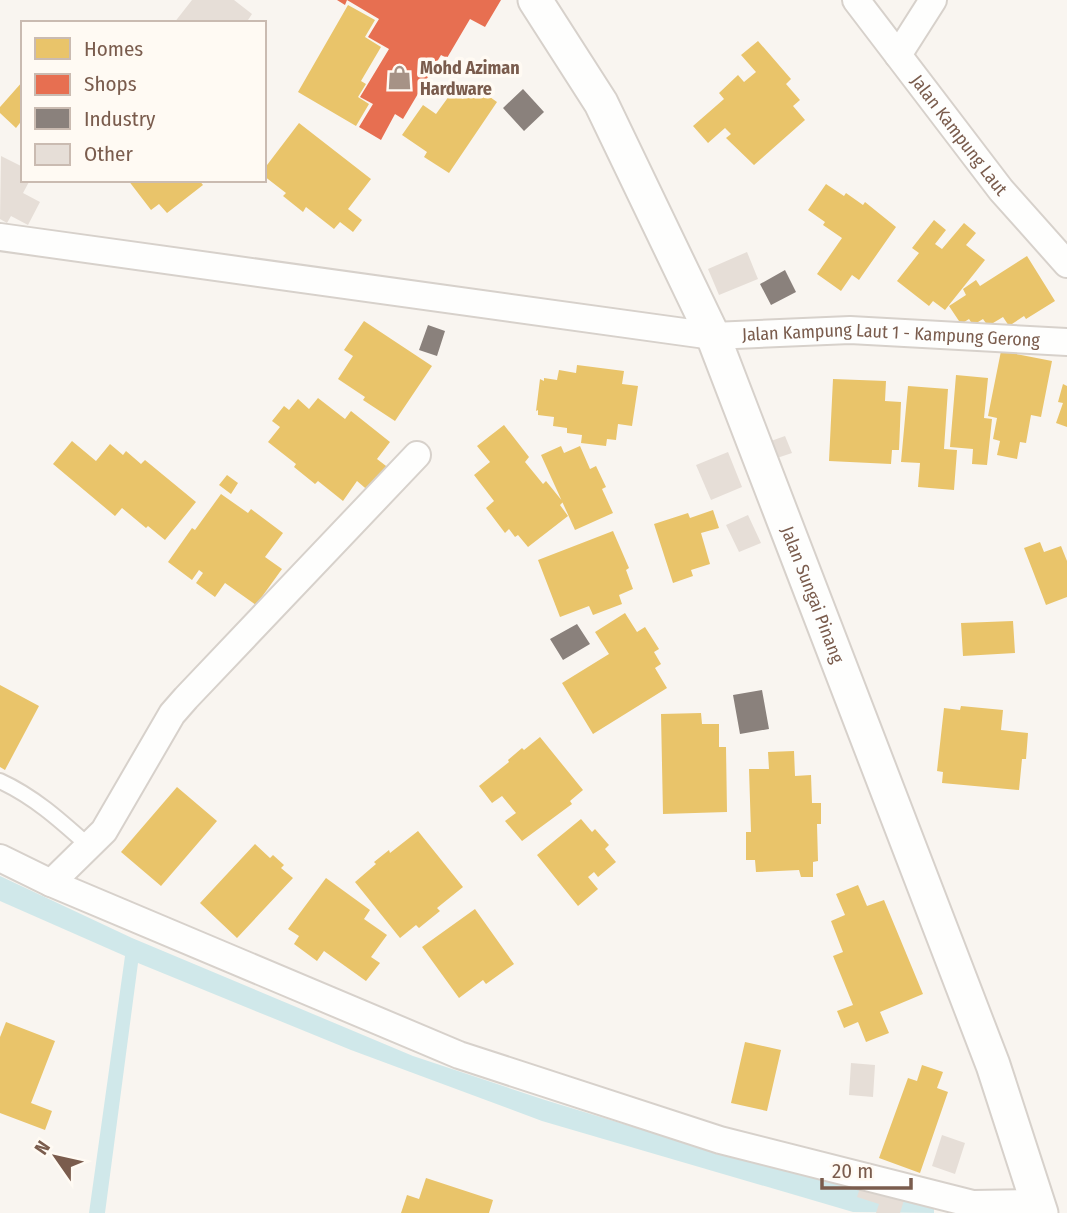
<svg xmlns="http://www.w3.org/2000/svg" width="1067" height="1213" font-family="'Fira Sans Condensed',sans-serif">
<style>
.water{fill:#d0e8ea}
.homes{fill:#e9c46a}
.shops{fill:#e76f51}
.industry{fill:#8a817c}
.building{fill:#e6ded7}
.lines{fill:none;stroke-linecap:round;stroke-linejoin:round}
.service-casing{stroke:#d7d1cb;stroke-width:18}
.minor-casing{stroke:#d7d1cb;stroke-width:30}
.tertiary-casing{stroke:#d7d1cb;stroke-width:37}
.service{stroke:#fefefd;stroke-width:14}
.minor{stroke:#fefefd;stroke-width:26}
.tertiary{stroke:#fefefd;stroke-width:33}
.labels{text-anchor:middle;stroke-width:7;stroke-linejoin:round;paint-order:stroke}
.poi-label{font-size:18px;font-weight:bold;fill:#7a5c4d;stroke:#fffaf3;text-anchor:start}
.street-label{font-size:18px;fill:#7a5c4d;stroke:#fffaf3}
</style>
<rect width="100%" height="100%" fill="#f9f5f0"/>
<path class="water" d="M0,876L132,938L413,1056L545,1100L738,1159L934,1209V1213L853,1212L542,1121L351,1050L138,963L105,1213H89L125,956L0,901Z"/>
<path class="homes" d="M348,5L375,20L365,37L381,47L361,81L366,84L358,97L369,104L356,126L298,92Z
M758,41L791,79L786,84L800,100L793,106L805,120L754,165L726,138L731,134L725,128L708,143L693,126L724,99L719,93L738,75L744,82L756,72L741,55Z
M23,81V119L16,128L0,113V107Z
M473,85L497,102L449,173L424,157L427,152L402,135L423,105L436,114L452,92L463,99Z
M299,123L371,179L348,209L362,220L353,232L340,222L334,229L306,207L303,212L283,196L286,193L264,176V169Z
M128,180H199L203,185L167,213L159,204L151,210Z
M826,184L844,196L846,193L863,205L865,202L896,227L859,280L852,275L841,291L817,274L842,238L823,225L825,222L808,210Z
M934,220L946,230L935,244L942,249L964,223L976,233L966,245L985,260L945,310L933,301L929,306L897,281L919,253L912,248Z
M1027,256L1055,301L1026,319L1024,316L1009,326L1003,317L988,326L983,319L973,325L969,319L961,324L949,306L966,295L963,289L976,280L980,286Z
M364,321L432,366L395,421L363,400L365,397L338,379L353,356L344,350Z
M1001,351L1052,361L1041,417L1031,415L1026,443L1020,442L1017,459L997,455L1000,441L993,439L997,418L988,416Z
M577,365L624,371L622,384L638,386L632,426L618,424L616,440L607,439L606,446L581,443L582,435L567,433V428L553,426L554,417L538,415V410L536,411L540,379L544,381V378L557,380L559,370L576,373Z
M956,375L988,378L984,418L992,419L987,465L972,464L973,449L950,447Z
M833,379L886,381L885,401L901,402L899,450H892L891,464L829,461Z
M1063,384L1067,386V427L1056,423L1063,403L1058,402Z
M908,386L948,389L944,449L957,450L954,490L918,487L920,463L901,462Z
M318,398L345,419L351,411L390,442L377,459L390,469L371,493L357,481L343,501L318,481L315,484L294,467L296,464L268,442L280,427L272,421L284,406L289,410L298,399L309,409Z
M504,425L529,457L525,462L543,484L546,481L563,502L560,505L568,516L528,547L518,535L515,537L509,529L505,533L486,508L494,501L474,475L490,462L477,446Z
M72,441L96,461L110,444L123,455L126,451L141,464L145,460L196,502L165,540L148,526L146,528L122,508L115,516L53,464Z
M561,446L564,453L580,446L590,469L596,466L606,487L602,489L613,513L575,530L541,455Z
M227,475L238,483L231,494L219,485Z
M221,494L248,513L251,509L283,533L265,557L282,569L256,605L225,583L215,597L196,583L203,573L199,570L192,580L168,562L192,528L195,530Z
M713,510L719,528L701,533L710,564L691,570L693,576L673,583L654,524L688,513L690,518Z
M613,531L629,568L626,570L633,589L619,595L622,604L593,615L589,606L560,617L538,560Z
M1040,542L1044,552L1061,546L1067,561V597L1046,605L1024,548Z
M625,613L637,632L645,627L659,649L654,652L661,664L655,668L667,688L593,734L562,683L609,654L595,632Z
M1013,621L1015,653L963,656L961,623Z
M0,685L39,706L5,770L0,767Z
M961,706L1003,710L1001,730L1028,733L1026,759H1022L1019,790L942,783L943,772L937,771L944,708L960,710Z
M701,713L702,724H719V747H726L727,812L663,814L661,714Z
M540,737L583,790L570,801L572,804L522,841L505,821L516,813L502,796L492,803L479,786L509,762L508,760L522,748L524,750Z
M794,751L795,776L811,775L812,803H821V824H817L818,861L813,862V877H801L799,870L756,872L755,860H746V832H751L749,769H769L768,752Z
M177,787L217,821L161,886L121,852Z
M581,819L592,832L595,829L609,845L605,849L616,862L598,877L594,872L588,877L598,889L578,906L537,855Z
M418,831L463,887L437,908L440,911L419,928L416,925L400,938L355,882L376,864L374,862L389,850L390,853Z
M255,844L270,858L273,855L284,865L281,868L293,878L237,938L200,903Z
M326,878L370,910L364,919L387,935L371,957L380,963L366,981L324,951L317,961L294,944L299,936L288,929Z
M858,885L867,906L884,900L923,994L880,1012L889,1033L866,1042L858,1022L844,1028L837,1011L853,1005L833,956L843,952L831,921L845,915L836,894Z
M475,909L514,964L486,984L483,980L459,998L422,947Z
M6,1022L55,1041L31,1103L52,1111L45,1130L0,1113V1037Z
M745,1042L781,1050L767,1111L731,1103Z
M922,1065L943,1072L937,1088L948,1092L920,1173L879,1158L908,1078L917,1081Z
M426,1178L493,1200L489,1213H401L407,1195L419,1199Z"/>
<path class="shops" d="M337,0H501L485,27L470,19L447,58L441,55L403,119L395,114L381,140L359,127L373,104L360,97L389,49L368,37L379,19L347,0L345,5Z"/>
<path class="industry" d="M523,89L544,112L524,131L503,108Z
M785,270L796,292L771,305L760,284Z
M428,325L445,331L437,356L419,350Z
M577,624L590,644L563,660L550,639Z
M762,690L769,729L740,734L733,695Z"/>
<path class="building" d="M192,0H234L252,14L246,23H174Z
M1,156L23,167V180H30L23,193L40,202L28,225L11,216L7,223L0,219Z
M747,252L758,279L719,295L708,269Z
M785,436L792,453L777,458L771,441Z
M728,452L742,487L711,500L696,465Z
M748,515L761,543L739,552L726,525Z
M851,1063L875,1065L873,1097L849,1095Z
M942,1135L965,1143L955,1174L932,1166Z
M862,1182L905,1197L900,1213H876L879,1204L857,1197Z"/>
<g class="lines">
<defs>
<path id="service" d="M0,781C35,797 62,822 90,847"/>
<g id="minor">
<path id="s1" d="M856,0L1001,190L1067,264"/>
<path d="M898,55L933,0"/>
<path id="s2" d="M0,237L713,336L850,330L1067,342"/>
<path d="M0,858L51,883L459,1055L720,1140L973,1204L1038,1203"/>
<path d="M51,883L104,831L172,714L186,698L417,455"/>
</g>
<g id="tertiary">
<path id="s3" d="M535,0L601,103L713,336L993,1065L1041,1213"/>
</g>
</defs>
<use href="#service" class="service-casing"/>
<use href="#minor" class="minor-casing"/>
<use href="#tertiary" class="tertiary-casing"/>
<use href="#service" class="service"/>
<use href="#minor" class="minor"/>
<use href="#tertiary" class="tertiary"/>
</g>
<defs>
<symbol id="shop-bare" viewBox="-9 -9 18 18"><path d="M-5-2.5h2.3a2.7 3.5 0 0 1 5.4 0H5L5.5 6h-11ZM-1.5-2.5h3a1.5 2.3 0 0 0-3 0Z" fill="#a69286" stroke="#fffaf3" stroke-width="2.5" paint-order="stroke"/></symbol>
</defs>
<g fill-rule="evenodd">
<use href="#shop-bare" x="382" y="60" width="35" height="35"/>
</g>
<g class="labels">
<g class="poi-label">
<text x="420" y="74">Mohd Aziman<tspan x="420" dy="21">Hardware</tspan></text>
</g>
<g class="street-label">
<text dy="6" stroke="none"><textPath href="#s1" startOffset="170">Jalan Kampung Laut</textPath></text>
<text dy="6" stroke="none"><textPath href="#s2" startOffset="898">Jalan Kampung Laut 1 - Kampung Gerong</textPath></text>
<text dy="6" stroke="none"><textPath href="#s3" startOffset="658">Jalan Sungai Pinang</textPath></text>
</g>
</g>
<rect x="21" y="21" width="245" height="161" fill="#fffaf3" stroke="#cabbb1" stroke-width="2"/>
<rect x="35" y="38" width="35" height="21" fill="#e9c46a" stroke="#cabbb1" stroke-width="2"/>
<text x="84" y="56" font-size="21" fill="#7a5c4d">Homes</text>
<rect x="35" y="74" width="35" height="21" fill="#e76f51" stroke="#cabbb1" stroke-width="2"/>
<text x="84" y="91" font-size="21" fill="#7a5c4d">Shops</text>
<rect x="35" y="108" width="35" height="21" fill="#8a817c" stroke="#cabbb1" stroke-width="2"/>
<text x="84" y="126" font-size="21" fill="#7a5c4d">Industry</text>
<rect x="35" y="144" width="35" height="21" fill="#e6ded7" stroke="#cabbb1" stroke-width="2"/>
<text x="84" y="161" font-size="21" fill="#7a5c4d">Other</text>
<g transform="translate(56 1157) rotate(304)" stroke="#fffaf3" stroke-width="5" paint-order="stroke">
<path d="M0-5L12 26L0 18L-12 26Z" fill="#7a5c4d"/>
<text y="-10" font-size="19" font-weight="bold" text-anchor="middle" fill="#7a5c4d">N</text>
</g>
<path d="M822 1178v10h89v-10" fill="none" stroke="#7a5c4d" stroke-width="3.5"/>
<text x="832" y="1178" font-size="21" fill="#7a5c4d" stroke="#fffaf3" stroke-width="5" paint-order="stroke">20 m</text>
</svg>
